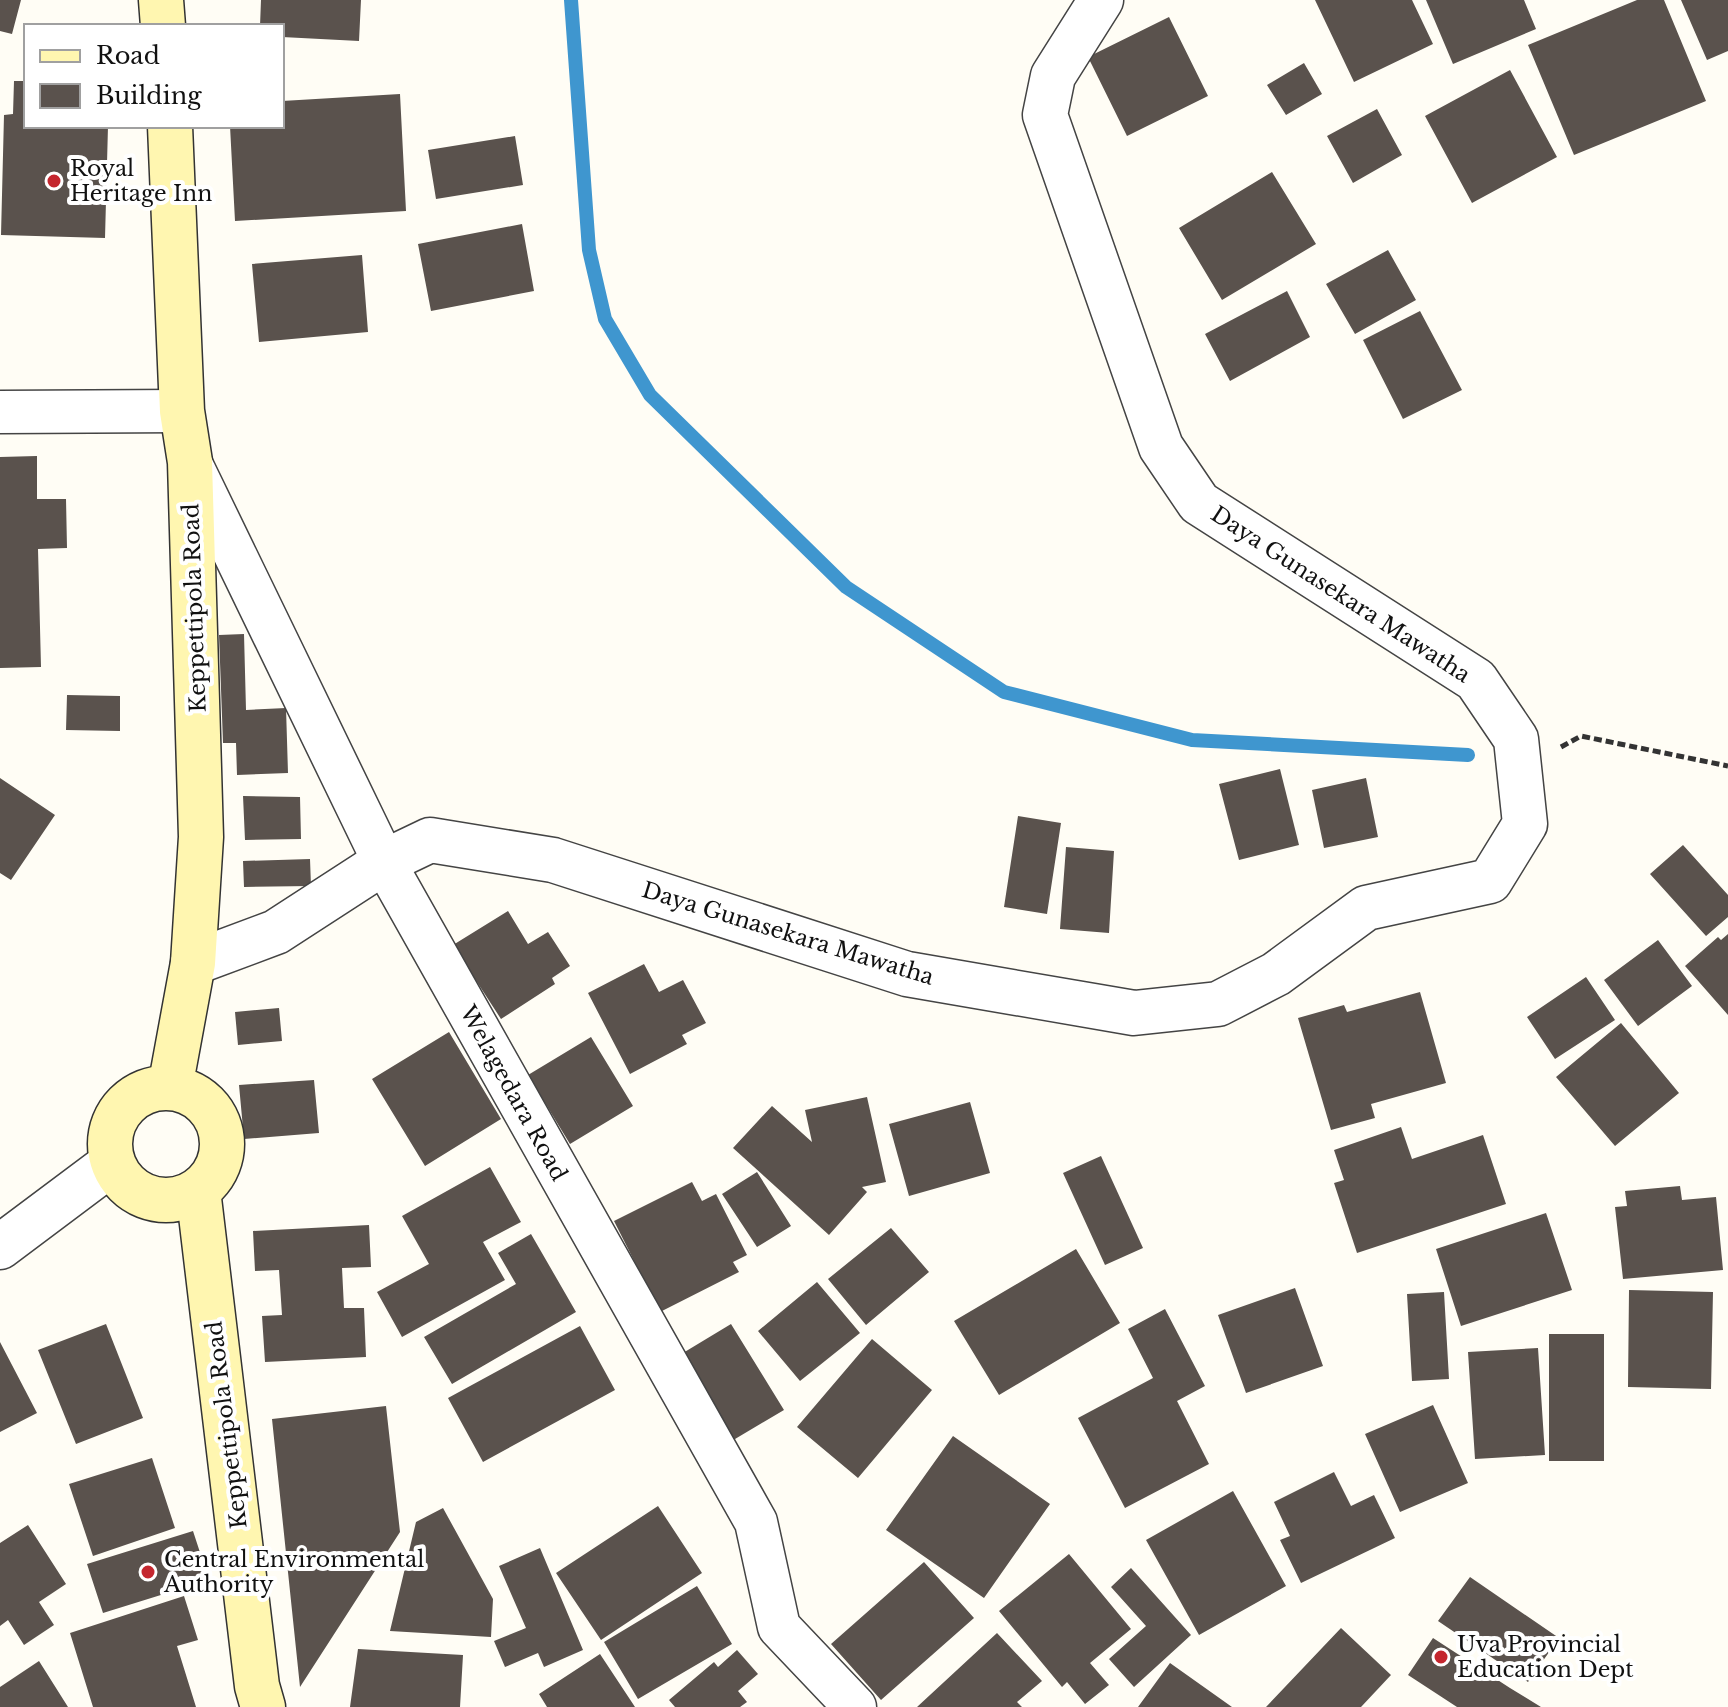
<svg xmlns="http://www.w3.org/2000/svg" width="1728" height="1707" font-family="'Libre Baskerville',serif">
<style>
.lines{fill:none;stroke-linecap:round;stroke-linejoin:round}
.stream{stroke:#3f96cf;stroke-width:14}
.building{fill:#5a524d}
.minor-casing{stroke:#444;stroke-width:45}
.tertiary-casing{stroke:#444;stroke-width:47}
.secondary-casing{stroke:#333;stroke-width:47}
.path{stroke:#333;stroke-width:5;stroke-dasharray:8 4;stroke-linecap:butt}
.minor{stroke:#fff;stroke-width:42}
.tertiary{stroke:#fff;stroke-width:44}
.secondary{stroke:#fff6b0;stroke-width:44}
.poi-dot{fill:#c4262e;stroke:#fff;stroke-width:3}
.labels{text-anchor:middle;stroke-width:8;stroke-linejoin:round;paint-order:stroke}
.poi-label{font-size:22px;fill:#111;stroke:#fff;text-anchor:start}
.street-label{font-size:22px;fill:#111;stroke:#fff}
</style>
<rect width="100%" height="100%" fill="#fffdf5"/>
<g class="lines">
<path class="stream" d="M571,0L589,250L605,319L650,395L846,587L1004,692L1192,740L1468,755"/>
</g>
<path class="building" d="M0,0H21L12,34L0,31Z
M261,0H361L359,41L282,37V26H260Z
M1315,0H1412L1433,44L1354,82Z
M1426,0H1524L1536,29L1453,64Z
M1637,0H1664L1706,101L1574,155L1528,45Z
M1681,0H1728V51L1707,60Z
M1169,17L1208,96L1127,136L1088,57Z
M1304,63L1322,94L1286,115L1267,85Z
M1510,70L1557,157L1472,203L1425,116Z
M14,81H26V126H108L105,238L1,235L4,115L13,114Z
M400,94L406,211L235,221L230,126H282V101Z
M1377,109L1402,155L1353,183L1327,136Z
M515,136L523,185L436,199L428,150Z
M1272,172L1316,244L1222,300L1179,228Z
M522,224L534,291L431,311L418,244Z
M1388,250L1416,300L1355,334L1326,284Z
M362,255L368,332L259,342L252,264Z
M1287,291L1310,337L1230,381L1205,334Z
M1420,311L1462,390L1403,419L1363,340Z
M37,456V499H66L67,548L38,549L41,667L0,668V457Z
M244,634L246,710L286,708L288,773L237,775L236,743H223L219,635Z
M67,695L120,696V731L66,730Z
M1280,769L1299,845L1239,860L1219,784Z
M0,778L55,815L11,880L0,873Z
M1366,778L1378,837L1324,848L1312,790Z
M243,796L300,797L301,839L245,840Z
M1018,816L1061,823L1047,914L1004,907Z
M1683,845L1728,895V917L1706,936L1650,874Z
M1066,847L1114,851L1109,933L1060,929Z
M310,859L311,886L244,887L243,861Z
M508,911L528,944L548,932L570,966L552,978L555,984L501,1019L453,945Z
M1728,934V1015L1685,966L1718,937L1721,940Z
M1658,940L1692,986L1638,1026L1604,980Z
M644,964L659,992L683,980L706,1023L682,1035L687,1044L630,1074L588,993Z
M1586,977L1615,1020L1555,1059L1527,1017Z
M1420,992L1446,1083L1371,1104L1375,1118L1331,1130L1298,1018L1344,1005L1347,1012Z
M279,1008L282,1041L238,1045L235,1012Z
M1621,1023L1679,1093L1615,1146L1556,1077Z
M449,1032L501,1119L425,1166L372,1079Z
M591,1037L633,1106L570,1144L528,1075Z
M314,1080L319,1133L244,1139L239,1085Z
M867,1097L886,1182L862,1187L867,1192L829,1235L733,1148L772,1106L812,1142L805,1110Z
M970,1102L990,1173L909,1196L889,1124Z
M1401,1127L1412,1159L1483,1135L1506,1204L1357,1253L1334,1183L1344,1180L1334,1150Z
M1101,1156L1143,1248L1105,1265L1063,1173Z
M490,1167L521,1222L483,1242L505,1280L402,1337L377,1292L429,1264L402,1216Z
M757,1172L791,1226L757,1247L722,1194Z
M692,1182L702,1201L716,1194L747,1255L733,1262L739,1272L660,1312L614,1221Z
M1680,1186L1682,1200L1716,1197L1723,1270L1623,1279L1615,1207L1627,1206L1625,1191Z
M1546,1213L1572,1290L1461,1326L1436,1249Z
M369,1225L371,1267L342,1268L344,1308H364L366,1357L265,1362L262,1316L282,1315L279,1270L255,1271L253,1231Z
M891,1228L929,1272L866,1325L828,1279Z
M531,1234L576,1312L452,1384L424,1337L516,1284L498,1253Z
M1076,1249L1120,1323L999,1395L954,1321Z
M817,1282L860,1333L800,1381L758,1331Z
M1295,1288L1323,1366L1246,1393L1218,1315Z
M1629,1290L1713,1292L1711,1389L1628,1387Z
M1444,1292L1449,1379L1412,1381L1407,1294Z
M1165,1309L1205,1386L1177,1401L1209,1464L1125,1508L1078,1418L1153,1378L1128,1329Z
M106,1324L143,1418L76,1444L38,1350Z
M731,1324L784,1410L730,1442L678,1356Z
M580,1326L615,1390L483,1462L448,1398Z
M1549,1334H1604V1461H1549Z
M872,1339L932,1390L858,1478L797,1427Z
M0,1342L37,1413L0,1432Z
M1538,1348L1545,1455L1475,1459L1468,1352Z
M1433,1405L1468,1483L1400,1512L1365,1434Z
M386,1406L400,1532L300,1687L272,1419Z
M953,1436L1050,1504L984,1598L886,1530Z
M152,1458L175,1528L93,1556L69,1484Z
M1334,1472L1351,1506L1374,1495L1395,1538L1301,1583L1280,1540L1290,1536L1274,1502Z
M1233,1491L1286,1586L1199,1635L1146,1540Z
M658,1506L702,1573L601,1640L556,1573Z
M443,1508L493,1599L491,1637L390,1631L416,1522Z
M28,1525L66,1584L39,1602L54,1625L24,1645L8,1620L0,1626V1543Z
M193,1531L209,1580L103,1613L87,1564Z
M540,1548L583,1650L544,1667L538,1653L505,1667L494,1641L526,1628L499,1566Z
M1069,1554L1131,1629L1090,1663L1109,1685L1085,1704L1067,1682L1062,1687L999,1611Z
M924,1562L974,1618L881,1700L831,1644Z
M1131,1568L1191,1635L1134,1687L1109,1659L1146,1626L1111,1587Z
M1470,1577L1559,1638L1528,1682L1438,1621Z
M697,1586L732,1644L638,1699L604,1642Z
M184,1596L198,1640L177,1646L196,1707H93L70,1633Z
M1341,1628L1391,1675L1361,1707H1266Z
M997,1633L1042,1681L1017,1702L1022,1707H917Z
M1433,1638L1510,1688L1541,1707H1457L1408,1675Z
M358,1649L463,1655L460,1707H350Z
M737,1650L758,1674L738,1691L747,1702L740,1707H675L669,1700L714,1662L718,1667Z
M600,1654L635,1707H547L539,1694Z
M39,1661L68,1707H0V1687Z
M1170,1663L1232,1707H1138Z"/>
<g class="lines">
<defs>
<path id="minor" d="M0,412L182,411
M190,462L384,862L756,1522L779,1627L855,1707"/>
<path id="tertiary" d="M193,963L276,932L384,862L430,840L553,860L907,974L1134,1013L1218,1004L1276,974L1366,908L1490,881L1525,824L1516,739L1476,680L1199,503L1161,447L1045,115L1053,76L1101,0
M0,1247L112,1163"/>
<path id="secondary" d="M161,0L163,26
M170,126L182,411L190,462L201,837L193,963L170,1088
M110 1144a56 56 0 1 1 112 0a56 56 0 1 1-112 0Z
M198,1190L257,1686L263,1707"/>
</defs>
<use href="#minor" class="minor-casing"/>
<use href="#tertiary" class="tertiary-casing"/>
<use href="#secondary" class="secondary-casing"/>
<path class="path" d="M1561,747L1581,736L1728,766"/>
<use href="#minor" class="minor"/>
<use href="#tertiary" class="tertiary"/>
<use href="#secondary" class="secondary"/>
</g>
<g class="poi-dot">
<circle cx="54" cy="181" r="8"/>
<circle cx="148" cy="1572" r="8"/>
<circle cx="1441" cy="1657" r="8"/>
</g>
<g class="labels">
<g class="poi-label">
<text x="70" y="176">Royal<tspan x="70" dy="25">Heritage Inn</tspan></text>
<text x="164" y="1567">Central Environmental<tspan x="164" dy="25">Authority</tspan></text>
<text x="1457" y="1652">Uva Provincial<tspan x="1457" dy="25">Education Dept</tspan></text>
</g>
<g class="street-label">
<text transform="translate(1341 594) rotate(33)" y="8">Daya Gunasekara Mawatha</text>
<text transform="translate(194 608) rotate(-92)" y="8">Keppettipola Road</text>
<text transform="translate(788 933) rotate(17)" y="8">Daya Gunasekara Mawatha</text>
<text transform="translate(514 1093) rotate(61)" y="8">Welagedara Road</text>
<text transform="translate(226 1425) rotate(-97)" y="8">Keppettipola Road</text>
</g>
</g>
<rect x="24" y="24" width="260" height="104" fill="#ffffff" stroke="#a0a0a0" stroke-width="2"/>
<rect x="40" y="50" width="40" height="12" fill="#fff6b0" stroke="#a0a0a0" stroke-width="2"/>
<text x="96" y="64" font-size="24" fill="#111111">Road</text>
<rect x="40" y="84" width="40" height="24" fill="#5a524d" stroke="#a0a0a0" stroke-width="2"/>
<text x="96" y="104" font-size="24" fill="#111111">Building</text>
</svg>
